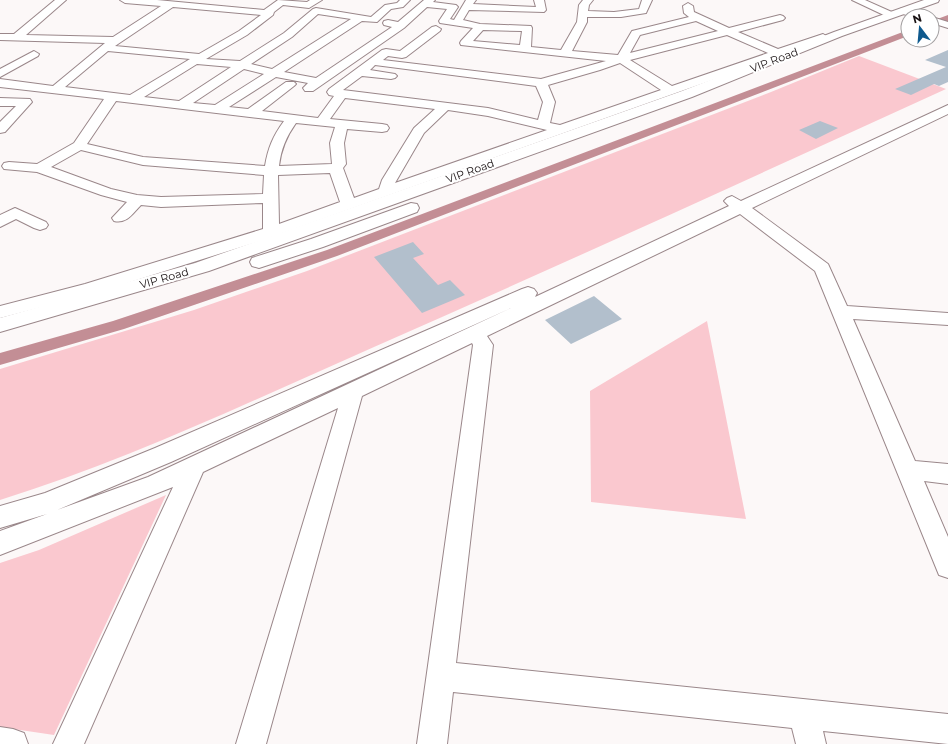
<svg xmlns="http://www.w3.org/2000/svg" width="948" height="744" font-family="Montserrat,sans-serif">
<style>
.green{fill:#fac8cf}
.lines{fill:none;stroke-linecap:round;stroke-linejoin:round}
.canal{fill:#c38e95;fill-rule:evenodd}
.building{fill:#b2bfcc}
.minor-casing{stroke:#9a878a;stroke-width:2}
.major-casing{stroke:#9a878a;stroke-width:2}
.minor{fill:#fff;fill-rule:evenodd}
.major{fill:#fff;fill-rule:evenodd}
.labels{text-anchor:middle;stroke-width:4;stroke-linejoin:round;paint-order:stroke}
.far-street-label{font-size:11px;fill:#191213;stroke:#fff}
</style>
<rect width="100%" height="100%" fill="#fcf8f8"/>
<path class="green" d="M859,56L946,89C755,176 565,263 374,347C251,401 129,460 0,500V369L194,310L307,271L771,92Z
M707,321L746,519L591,502L590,391Z
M166,495L54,735L0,727V563L39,550Z"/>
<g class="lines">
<path class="canal" d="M948,15V21L932,27V21Z
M908,30V36L337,256L124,329L0,365V353L113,321L327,250Z"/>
</g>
<path class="building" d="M948,50V82L939,86L934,84L911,95L895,89L946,67L925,60Z
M820,121L838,128L816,139L799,130Z
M413,242L424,254L413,258L438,285L450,280L465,295L422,313L374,257Z
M594,296L622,319L571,344L545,320Z"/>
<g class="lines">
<defs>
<path id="minor" d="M55,0H66L26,35L113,37L161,6L125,3L120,0H157L264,10L278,0L307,2L310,0H322L309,8L283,5L274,12L273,15L247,35L206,59L240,61L284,33L313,9L316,8L371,17L385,5L397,3L400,0H410L403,7L391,9L377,22L362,21L284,72L316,78L392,27L384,25L383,23L384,21L388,20L398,22L424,0H435L433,2L456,5L458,7L450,19L454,20L466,0H476L473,4L536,7L534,0H544L546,10L544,12L469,10L463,20L480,24L531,26L532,28L531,47L561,50L577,22L579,5L583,0H593L589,5L588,11L614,12L639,9L642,0H652L646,13L621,17H587V22L572,51L618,55L632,31L689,17L684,13L683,6L688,3L693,6L694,12L729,28L780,15L783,16L785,18L783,20L738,32L778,49L823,34L828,37L827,39L260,241L95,293L0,318V306L85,284L263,229V203L161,207L141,205C133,213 127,224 114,221L112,218L127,202L101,195L37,172L4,169L2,166L4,163L9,162L37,164L74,143L104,99L0,87V79L53,86L105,43L0,40V34H14ZM173,7L261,15L239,31L199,54L115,46ZM427,7L447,9L439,21L440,23L473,28L461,41L460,43L461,45L606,61L541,79L383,60L388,56L402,58L406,57L440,31L441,29L436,26L432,27L400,51L386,49L382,50L329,89L327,92L329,95L334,96L318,118L262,111L294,86L296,84L294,82H286L248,109L229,107L276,77L308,83L303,88L305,91H313L404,28ZM318,14L351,19L272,69L251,64L292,37ZM696,21L718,31L630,53L640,35ZM483,30L522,31L520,45L473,41ZM727,35L768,53L672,86L630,60ZM108,51L190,59L130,95L65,87ZM620,63L661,90L560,125L550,123L555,102L548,85L600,70ZM197,64L231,67L179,101L144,97ZM375,65L536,86L543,102L538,120L488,108L343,90L362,76L391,79L395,78L397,76L395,74L370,70ZM244,69L264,74L215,105L193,103ZM345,98L435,109L414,128L382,180L379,189L354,198L343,168L346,164L344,143L347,129L382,132L387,131L389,128L387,125L382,124L330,119ZM116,101L284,121C273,136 268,148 265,166L143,157L87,144ZM448,110L488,116L547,130L395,183L424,133ZM296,123L335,127L330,143L332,164L279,166C281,149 286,137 296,123ZM81,150L143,165L264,175L263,194L161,197L137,195L111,189L51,167ZM330,173L340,202L279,224L278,175Z
M852,0H865L894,13L896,15L891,18L888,17Z
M903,8L923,14L925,16C916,16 905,17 898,11L900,9Z
M932,17L948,22V28L932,23Z
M34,51L39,54L38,56L0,77V69Z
M0,98L30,99L32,102L5,132L0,133V122L16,106H0Z
M948,105V114L752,208L828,264L847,306L948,313V325L853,319L915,461L948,464V484L924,481L948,537V578L939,575L815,271L740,214L487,336L493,345L456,663L948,714V744L823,731L826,744H796L792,728L453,692L447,744H417L473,345L472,343L362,396L266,744H236L338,408L203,472L84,744H53L173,487L0,555V531L47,514L0,528V506L45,493L155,448L522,289L528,287L534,289L537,293L535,297L729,206L724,201L727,198L732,196L741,201ZM511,308L148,477L57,510L171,462Z
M15,208L46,222L48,225L46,228L40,230L34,228L16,219L0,227V215Z
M0,727L13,729L24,733L28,744H0Z"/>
<path id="major" d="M924,0H939L938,2L842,36L692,97L209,271L0,332V318L195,263L682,91L834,32Z
M411,203L417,204L419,208L417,212L323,247L259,268L252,266L250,262L252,258L311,239Z"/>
</defs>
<use href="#minor" class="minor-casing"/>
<use href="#major" class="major-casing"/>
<use href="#minor" class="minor"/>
<use href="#major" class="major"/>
</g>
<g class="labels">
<g class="far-street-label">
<text transform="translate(774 60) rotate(-21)" y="4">VIP Road</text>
<text transform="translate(470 171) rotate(-20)" y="4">VIP Road</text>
<text transform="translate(164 278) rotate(-16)" y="4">VIP Road</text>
</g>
</g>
<g transform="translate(920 28) rotate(344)"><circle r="19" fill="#ffffff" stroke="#a3a0a1"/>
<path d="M0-3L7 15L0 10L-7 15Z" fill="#0e5a8e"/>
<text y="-6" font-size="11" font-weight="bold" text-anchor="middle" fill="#191213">N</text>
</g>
</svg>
